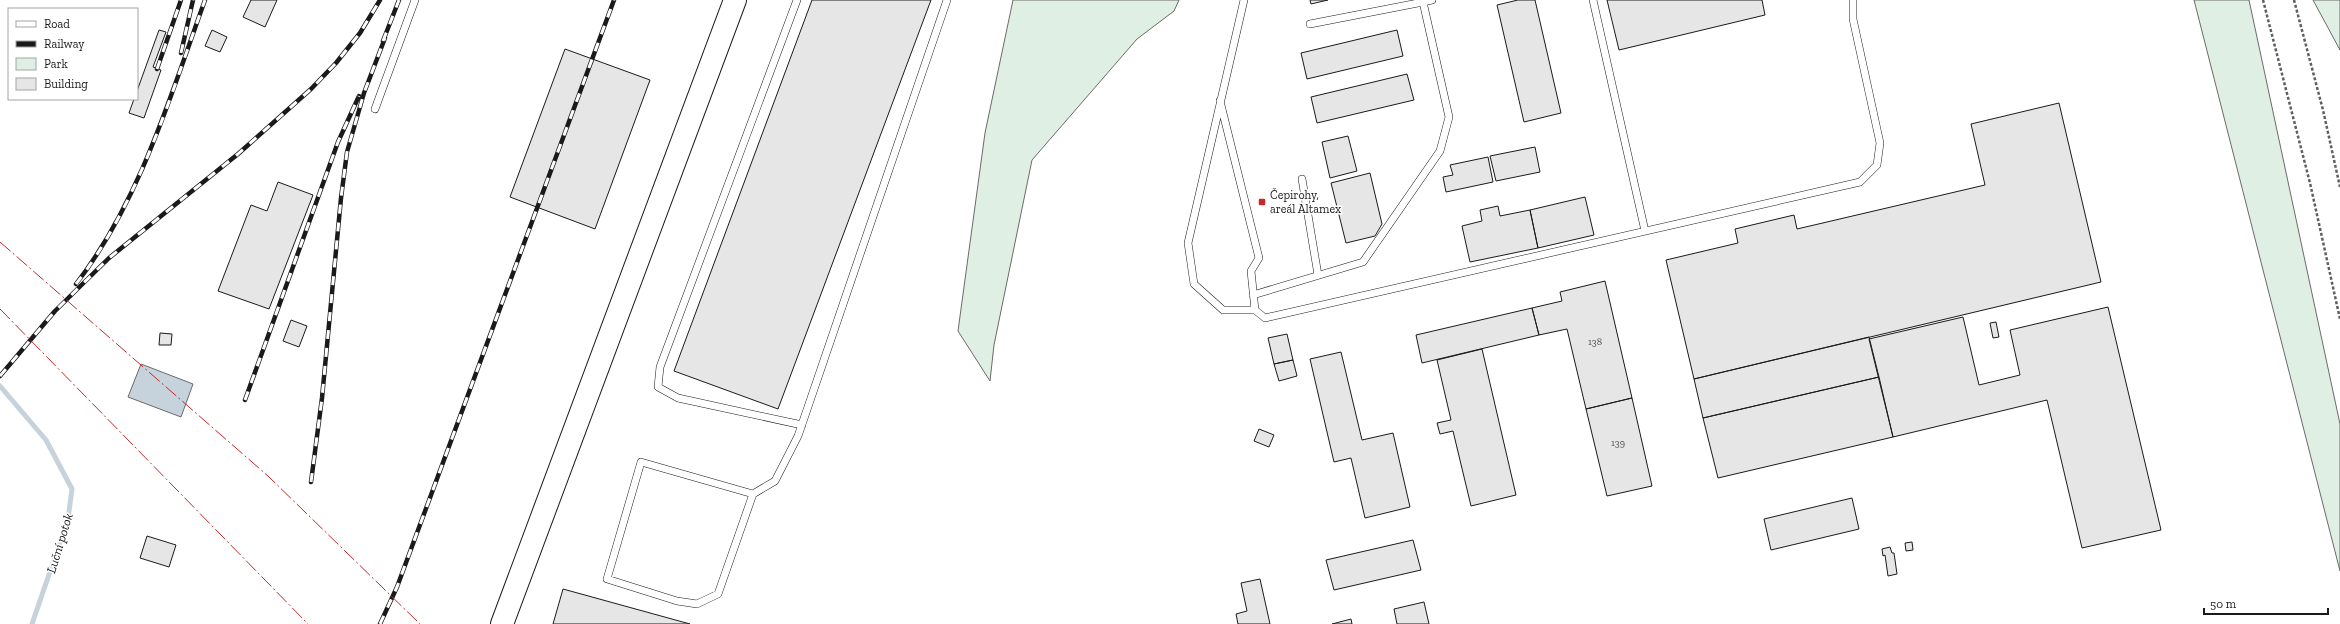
<svg xmlns="http://www.w3.org/2000/svg" width="2340" height="624" font-family="'Zilla Slab',serif">
<style>
.green{fill:#e0efe3;stroke:#6a6a6a}
.water{fill:#c6d2dc;stroke:#6a6a6a}
.lines{fill:none;stroke-linecap:round;stroke-linejoin:round}
.stream{stroke:#c6d2dc;stroke-width:5}
.building{fill:#e6e6e6;stroke:#1a1a1a}
.lane-casing{stroke:#1a1a1a;stroke-width:8}
.primary-casing{stroke:#1a1a1a;stroke-width:24}
.path{stroke:#5f5f5f;stroke-width:2.5;stroke-dasharray:3 2;stroke-linecap:butt}
.lane{stroke:#fff;stroke-width:7}
.primary{stroke:#fff;stroke-width:22}
.rail-casing{stroke:#1a1a1a;stroke-width:4.5}
.rail{stroke:#fff;stroke-width:3;stroke-dasharray:9;stroke-linecap:butt}
.power{stroke:#c62828;stroke-width:1;stroke-dasharray:14 3 2 3;stroke-linecap:butt}
.poi-dot{fill:#c62828;stroke:#fff;stroke-width:1.5}
.labels{text-anchor:middle;stroke-width:3;stroke-linejoin:round;paint-order:stroke}
.number-label{font-size:10px;fill:#4d4d4d}
.poi-label{font-size:12px;fill:#1a1a1a;stroke:#fff;text-anchor:start}
.water-label{font-size:13px;font-style:italic;fill:#1a1a1a;stroke:#fff}
</style>
<rect width="100%" height="100%" fill="#fff"/>
<path class="green" d="M1013,0H1179L1174,11L1137,39L1032,160L994,345L990,381L958,331L985,133Z
M2194,0H2249L2340,424V571Z
M2313,0H2340V50Z"/>
<path class="water" d="M141,364L193,384L181,417L128,397Z"/>
<g class="lines">
<path class="stream" d="M0,386L46,440L72,489L68,519L32,624"/>
</g>
<path class="building" d="M251,0H277L265,27L243,17Z
M812,0H931L778,409L674,371Z
M1310,0H1328L1311,4Z
M1518,0H1535L1561,113L1524,122L1497,5Z
M1607,0H1762L1765,15L1619,50Z
M159,30L166,32L153,67L161,70L144,118L129,113L134,99H137V91Z
M212,30L227,37L220,52L205,46Z
M1397,30L1403,56L1307,79L1301,53Z
M565,49L650,80L595,229L510,197Z
M1407,74L1414,100L1317,123L1311,97Z
M2059,103L2101,282L1694,379L1666,260L1738,243L1735,229L1794,215L1797,229L1985,185L1971,124Z
M1348,136L1357,171L1330,178L1322,142Z
M1535,147L1540,172L1496,181L1490,156Z
M1488,157L1493,182L1446,192L1443,177L1453,175L1450,165Z
M1370,173L1382,224L1375,236L1346,243L1331,183Z
M278,182L313,195L269,309L218,291L251,205L267,211Z
M1585,197L1594,235L1538,248L1530,210Z
M1498,206L1500,216L1530,210L1538,248L1470,262L1462,226L1482,221L1480,210Z
M1605,281L1632,398L1586,409L1567,329L1539,335L1532,308L1562,301L1560,292Z
M2108,307L2161,530L2082,548L2047,400L1893,437L1869,339L1963,317L1979,385L2020,375L2010,330Z
M1532,308L1539,335L1422,363L1416,335Z
M291,320L307,326L299,347L283,341Z
M1996,322L1999,337L1993,338L1990,323Z
M160,333L172,334L171,345H159Z
M1287,334L1293,360L1274,364L1268,338Z
M1869,337L1879,377L1703,418L1694,379Z
M1482,349L1516,495L1471,506L1453,431L1440,434L1437,423L1451,420L1437,360Z
M1341,352L1362,440L1393,433L1410,507L1365,518L1351,458L1334,462L1310,359Z
M1293,360L1297,376L1279,381L1274,364Z
M1879,377L1893,437L1718,478L1703,418Z
M1632,398L1652,486L1607,496L1586,409Z
M1259,429L1274,435L1269,447L1254,441Z
M1852,498L1859,529L1771,550L1764,519Z
M147,536L176,545L169,567L140,558Z
M1413,540L1421,570L1334,590L1326,560Z
M1912,542L1913,550L1906,551L1905,543Z
M1890,547L1892,553H1894L1897,574L1888,576L1885,555L1883,556L1882,549Z
M1260,579L1270,624H1238L1236,614L1247,611L1241,583Z
M563,589L690,624H553Z
M1424,602L1429,624H1397L1394,609Z
M1351,619L1352,624H1332Z"/>
<g class="lines">
<defs>
<path id="lane" d="M797,0L660,367L658,387L678,398L802,425
M1593,0L1645,231
M1423,2L1432,0
M1220,101L1259,258L1251,271L1255,310H1223L1194,284L1188,243L1244,0
M375,109L415,0
M1302,179L1318,275
M1253,295L1363,262L1440,151L1449,117L1423,2L1310,24
M1255,310L1265,318L1860,182L1877,165L1880,143L1853,19V0
M753,494L641,462L607,579L677,601L697,604L718,594L753,494L775,481L798,436L947,0"/>
<path id="primary" d="M502,624L735,0"/>
</defs>
<use href="#lane" class="lane-casing"/>
<use href="#primary" class="primary-casing"/>
<path class="path" d="M2263,0L2310,183L2340,319
M2294,0L2323,110L2340,187"/>
<use href="#lane" class="lane"/>
<use href="#primary" class="primary"/>
<defs>
<path id="rail" d="M383,41L399,0
M181,53L193,0
M157,69L181,0
M76,284C140,201 170,97 205,0
M0,376L55,311L109,258L238,154L311,89L336,63L360,33L380,0
M245,400L338,142L359,96
M311,482L322,398L341,198L347,152L364,93L385,38
M380,624L397,587L614,0"/>
</defs>
<use href="#rail" class="rail-casing"/>
<use href="#rail" class="rail"/>
<path class="power" d="M0,242L268,476L420,624
M0,309L308,624"/>
</g>
<rect class="poi-dot" x="1258" y="198" width="8" height="8" rx="2"/>
<g class="labels">
<g class="number-label">
<text x="1595" y="345">138</text>
<text x="1618" y="446">139</text>
</g>
<g class="poi-label">
<text x="1270" y="199">Čepirohy,<tspan x="1270" dy="14">areál Altamex</tspan></text>
</g>
<g class="water-label">
<text transform="translate(59 543) rotate(-73)" y="5">Luční potok</text>
</g>
</g>
<rect x="8" y="8" width="130" height="92" fill="#ffffff" stroke="#a3a3a3"/>
<rect x="16" y="21" width="20" height="6" fill="#ffffff" stroke="#a3a3a3"/>
<text x="44" y="28" font-size="12" fill="#1a1a1a">Road</text>
<rect x="16" y="41" width="20" height="6" fill="#1a1a1a" stroke="#a3a3a3"/>
<text x="44" y="48" font-size="12" fill="#1a1a1a">Railway</text>
<rect x="16" y="58" width="20" height="12" fill="#e0efe3" stroke="#a3a3a3"/>
<text x="44" y="68" font-size="12" fill="#1a1a1a">Park</text>
<rect x="16" y="78" width="20" height="12" fill="#e6e6e6" stroke="#a3a3a3"/>
<text x="44" y="88" font-size="12" fill="#1a1a1a">Building</text>
<path d="M2204 608v6h124v-6" fill="none" stroke="#1a1a1a" stroke-width="2"/>
<text x="2210" y="608" font-size="12" fill="#1a1a1a" stroke="#ffffff" stroke-width="3" paint-order="stroke">50 m</text>
</svg>
